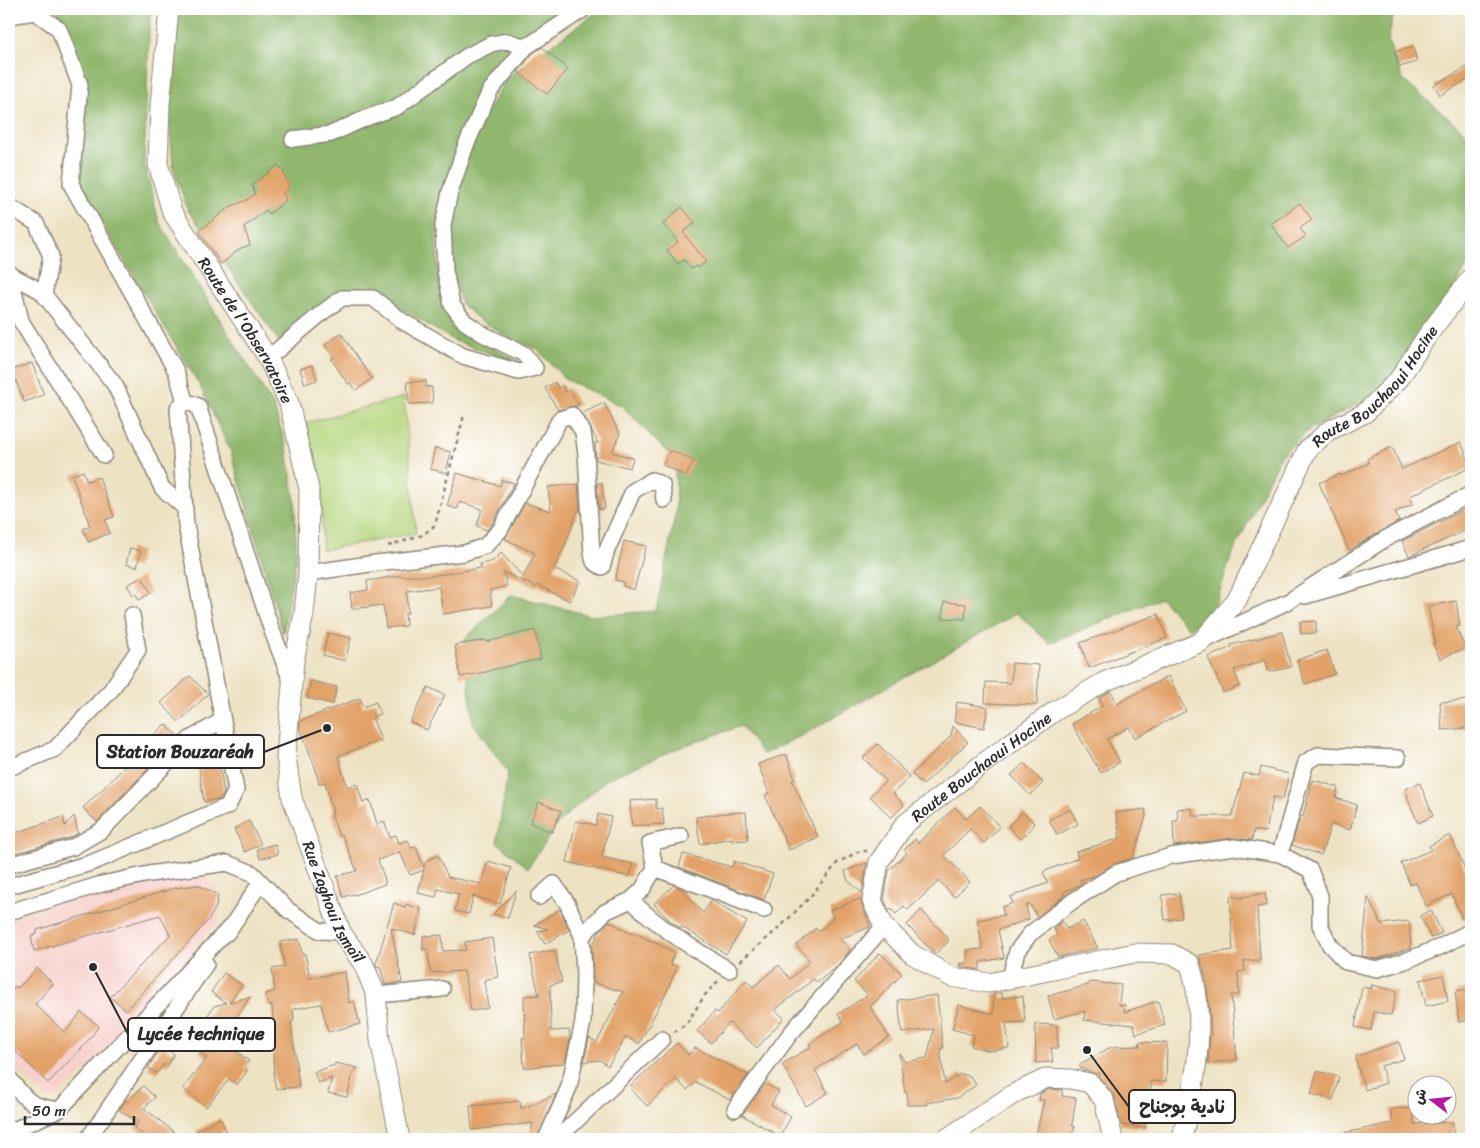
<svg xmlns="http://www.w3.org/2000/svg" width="1480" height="1148" font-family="Sriracha,'Playpen Sans Arabic',sans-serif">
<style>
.built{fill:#f7d0cb}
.green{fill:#b6d67e;stroke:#708054}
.forest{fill:#90b76d;stroke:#5e714c}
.building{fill:#e2a166}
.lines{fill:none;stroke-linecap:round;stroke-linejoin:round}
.minor-casing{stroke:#8c8676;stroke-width:18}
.tertiary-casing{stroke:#8c8676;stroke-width:21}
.path{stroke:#8c8676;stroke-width:2.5;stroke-dasharray:4 4;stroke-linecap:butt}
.minor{stroke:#fff;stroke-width:15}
.tertiary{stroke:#fff;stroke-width:19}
.labels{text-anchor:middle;stroke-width:5;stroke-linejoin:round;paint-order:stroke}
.street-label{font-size:16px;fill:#2b2b2b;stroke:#fff}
.leader{fill:none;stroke:#2b2b2b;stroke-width:2}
.callout-dot{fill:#2b2b2b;stroke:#fff;stroke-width:2}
.callout{fill:#fff;stroke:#2b2b2b;stroke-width:2}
.callout-label{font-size:18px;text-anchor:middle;font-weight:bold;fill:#2b2b2b}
</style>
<rect width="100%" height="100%" fill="#fff"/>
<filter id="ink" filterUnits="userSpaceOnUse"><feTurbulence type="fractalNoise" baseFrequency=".02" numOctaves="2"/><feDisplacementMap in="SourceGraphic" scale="10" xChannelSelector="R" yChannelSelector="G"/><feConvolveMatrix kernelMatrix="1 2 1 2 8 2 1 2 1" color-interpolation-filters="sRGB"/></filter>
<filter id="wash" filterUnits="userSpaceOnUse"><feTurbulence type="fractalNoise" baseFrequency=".0096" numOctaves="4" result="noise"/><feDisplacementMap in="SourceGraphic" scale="20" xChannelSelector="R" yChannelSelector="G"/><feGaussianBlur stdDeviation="1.12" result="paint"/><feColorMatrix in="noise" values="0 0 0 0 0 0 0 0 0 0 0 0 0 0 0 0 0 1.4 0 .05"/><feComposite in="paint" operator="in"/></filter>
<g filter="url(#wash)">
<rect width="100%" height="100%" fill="#ede2c2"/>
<path class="built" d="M149,874L204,875L220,894L219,919L137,1016H127L119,1024L116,1039L71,1085L50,1100L9,1064V918Z"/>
<path class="green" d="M404,397L416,533L322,550V491L306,423Z"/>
<path class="forest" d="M56,9H150L144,162L159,222L273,405L287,449L295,501L296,557L283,633L231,452L200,386L74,177V54L67,32Z
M177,9H575L489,73L449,179L436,234L439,282L455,326L523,365L453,340L400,308L362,288L335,293L280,343L188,210L173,167L169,112L176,60Z
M601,9H1395L1388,41L1403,80L1471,137V259L1443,308L1393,385L1309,430L1280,456L1231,557L1213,612L1189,629L1161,598L1049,643L1017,613L801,736L763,754L741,726L686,745L607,779L558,823L528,868L497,842L508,772L473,723L464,640L511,595L592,616L656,611L676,510L675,460L622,406L565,379L537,349L515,341L480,320L461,304L453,271L452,223L457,190L476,132L506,78Z"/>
<g id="blocks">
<path class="building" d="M542,47L568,69L547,94L518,72L532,54Z
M1413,47L1417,62L1399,67L1395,52Z
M1471,65V78L1440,95L1434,85Z
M278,165L283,171L289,188L283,193L286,200L269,214L266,210L244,227L250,245L241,248L221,264L199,231L230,207L247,200L255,194L252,185Z
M1300,203L1312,220L1300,228L1306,236L1288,248L1271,224Z
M682,207L695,223L683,232L706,262L698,268L696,266L691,269L684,260L678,264L667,250L678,242L663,224Z
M341,333L372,379L356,390L350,383L348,384L331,359L334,358L325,345Z
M32,363L44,395L24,402L12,370Z
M312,365L317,380L305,384L300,369Z
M426,381V387H432L433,403L409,404L407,382Z
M555,382L558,388L562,385L566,392L569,389L579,405L558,410L545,388Z
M604,403L620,434L612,452L633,458L630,468L596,460L595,443H598L583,413Z
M1461,442L1471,467L1410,496L1413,504L1395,512L1399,521L1349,550L1319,483L1340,474L1341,476L1369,463L1367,459L1392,447L1402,469Z
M435,448L451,452L446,473L430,469Z
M670,450L694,461L686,476L663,465Z
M83,471L87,481L99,477L114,517L105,520L110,533L88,542L83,529L90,526L72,475Z
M457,473L500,486L502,480L514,483L492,524L487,530L477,526L482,509L460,502L457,509L447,506Z
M597,483H602L605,509H599Z
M578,484L580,511H578L567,540L554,569L580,581L570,601L537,585L536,587L503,572L507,586L490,590L492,606L443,614L439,587L407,591L408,613H405L406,626L386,628L383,605L352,609L350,593L368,590L367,581L398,576H430L481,568L480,564L493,561L501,553L523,577L535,553L505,539L525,503L551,511L548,487Z
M1465,509L1467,513L1471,510V528L1409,556L1402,541Z
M624,541L646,546L634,590L623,586L624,582L615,580Z
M130,548L141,551L137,567L126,564Z
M142,577L151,593L139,600L136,594L133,595L127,585Z
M1456,601L1460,626L1456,627L1465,648L1440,659L1433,644L1435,643L1428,606Z
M944,602L966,604L965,619L942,618Z
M1158,614L1167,638L1089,668L1080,643Z
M1316,621V633L1301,634L1300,622Z
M535,630L541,659L491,670V671L460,677L455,645L486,640V642Z
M1282,632L1291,667L1269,672L1266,660L1234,670L1240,686L1223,693L1208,657L1232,647L1231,645Z
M328,633L351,638L345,661L323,655Z
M1327,650L1335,674L1305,684L1297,660Z
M1012,663L1039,665L1037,705L985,703L986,682L1011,683Z
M190,676L208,694L179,722L161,703Z
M1168,676L1186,711L1135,738L1129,727L1107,739L1120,762L1101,773L1072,724L1102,706L1099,698L1109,692L1111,691L1117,704Z
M311,681L337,687L333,704L307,698Z
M428,687L445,695L427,730L410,722Z
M360,698L363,707L376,702L380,714L372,717L381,740L338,756L347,787L357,784L363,803L370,800L377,824L384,821L390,837L396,835L399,843L408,840L411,848L416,847L424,868L426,861L438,855L448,877L481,884L488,861L511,868L500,904L473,896L469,914L455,911L459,894L438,889L436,897L418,893L424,870L410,875L400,852L378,860L385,880V884L355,895V894L343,897L337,876L357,871L342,835L339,836L331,813H333L325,782L319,784L315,767L300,728V721Z
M1469,700L1471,728L1442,730L1440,702Z
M957,702L988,707L984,728L954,722Z
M165,724L179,737L97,822L83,808L131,761L129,759Z
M953,726L968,742L923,785L912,774L951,736Z
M878,744L910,777L893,793L904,805L891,818L870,796L886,781L863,758Z
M786,754L795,779L792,780L818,837L789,850L765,795L769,793L758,764Z
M219,759L224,793L221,799L204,802L198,762Z
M1024,763L1043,783L1030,795L1011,775Z
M1261,767L1289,774L1283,799L1273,797L1266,832L1254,830L1252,840L1233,838L1174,846L1173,821H1178L1177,809L1192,808L1193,816H1232L1244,773L1259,776Z
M1312,780L1338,787L1336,798L1357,805L1350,830L1331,824L1321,855L1292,845L1300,816L1303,817Z
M1420,783L1433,816L1418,823L1407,797L1408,796L1405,789Z
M656,799V809L662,808L664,824L632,826L630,801Z
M539,802L561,811L552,832L530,823Z
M980,806L1000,827L984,843L970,829L944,855L970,882L954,897L939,881L908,910L904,906L896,914L891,909L889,911L884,899L889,870L907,853L904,850L915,839L918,843L955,807L966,819Z
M1070,809L1078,824L1057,835L1049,820Z
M1145,809L1146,816L1133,858L1113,864L1095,876L1080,880L1082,884L1063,892L1065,895L1037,917L1030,904L1026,906L1029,919L998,930L1004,958L980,962V970L961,967L960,964L967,963V950L983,949L977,920L1004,915L1002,907L1013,903L1010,897L1048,883L1043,872L1078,858L1076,852L1120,838L1116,813Z
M746,812L748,840L732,841V838L700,844L696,817L726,813Z
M1023,812L1035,824L1020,839L1008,826Z
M598,814L611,817L602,857L633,864L630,877L567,862L576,821L596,825Z
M74,816L78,833L69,838L9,855V835L63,817L65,826Z
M249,821L261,844L245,852L234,829Z
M1450,835L1471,882L1467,884L1471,895V915L1462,919L1452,894L1426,906L1416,883L1410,885L1401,863L1431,850L1429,846Z
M275,844L278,854L260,859L257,849Z
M683,854L732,867L734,861L773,874L764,900L679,867Z
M867,863L862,893L848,881L845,871Z
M198,885L218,895L216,907L207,922L126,1010L110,997L170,935L160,915L34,951L31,936L37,934V930L175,888Z
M674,885L679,887L703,913L711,900L747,922L726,954L682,927L680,928L667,918L654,904Z
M516,891L508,918L493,914Z
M1179,893L1182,918L1165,920L1162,895Z
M1265,893L1267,905L1257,907L1260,960L1244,961L1245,971L1238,972L1239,995H1231L1237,1060L1208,1063L1210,1037L1211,1036L1210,1014L1206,979L1199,955L1233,950L1230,896L1242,898V897Z
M1368,897L1381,924L1409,921L1411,948L1377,959L1362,956Z
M860,899L870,927L840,939L850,950L838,965L817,983L814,979L775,1010L784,1018L757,1048L729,1023L711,1043L697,1031L715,1011L718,1013L746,980L753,987L779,965L790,979L810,961L796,945L816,928L819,931L833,918L830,910Z
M394,903L405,907L406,904L421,909L415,935L391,928L402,982L385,985L380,966L377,967L376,964Z
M560,909L569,930L545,944L537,931L548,929L534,925Z
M921,910L948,938V942L935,954L907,925Z
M1431,910L1442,933L1431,938L1420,916Z
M609,921L632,934L633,932L674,952L670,964L677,967L665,995L639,1044L626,1037L608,1066L600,1060L584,1062L589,1038L597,1042L623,992L593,982L592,946L601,929Z
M1062,921L1067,929L1083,921L1098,948L1058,957L1049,940L1057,935L1054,928Z
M442,935L443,951L466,950L465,942L492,938L498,977L484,980L488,1008L471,1011L464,971L430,973L429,960L427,949L423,950V936Z
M299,939L302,954H305L310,978L345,972L349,1003L354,1001L360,1024L328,1032L321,1004L293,1009L294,1021L291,1022L299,1087L276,1089L274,1080L273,1048H275L272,1005L268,1006L265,994L275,991L272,969L285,967L280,942Z
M555,950L562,982L550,985L551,1031L569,1030L570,1039L565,1063L524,1068L522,1038L525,1037L524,996L539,995L530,955Z
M880,953L902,974L870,1007L889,1037L864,1054L857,1044L815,1070L828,1093L806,1106L782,1064L811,1047L809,1044L843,1022L838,1014L868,995L854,981Z
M37,968L53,984L35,1004L65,1033L81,1012L99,1026L84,1046L48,1083L9,1045V993L16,986L18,988Z
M224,973L242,985L229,1002L250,997L224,1035L204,1021L214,1006L226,1003L211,992Z
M1443,975L1448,1001L1426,1006L1420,980Z
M1089,982L1121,985L1119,1005H1125L1124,1012L1158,1001L1165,1025L1136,1034L1134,1025L1084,1020L1085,1011L1054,1019L1048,996L1088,985Z
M1371,985L1397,991L1391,1015L1374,1012L1371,1030L1355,1027L1362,987L1372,989Z
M1471,989V1020L1459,1022L1455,991Z
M1002,993V998L1023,996L1025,1022L1006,1023L1009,1048L990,1051L971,1046L974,1035L952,1029L959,1005L994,1014L993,994Z
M937,995L943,1049H940L945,1084L960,1074L970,1076L976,1085L957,1098L926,1103L927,1105H907V1092L905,1093L899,1053L905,1062L927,1058L934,1029L902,1033L898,1000Z
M1035,1024L1057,1025L1058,1048H1051L1053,1062L1036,1063Z
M214,1034L249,1061L244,1067L248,1070L237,1085L229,1079L206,1107L183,1088L207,1058L199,1052Z
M1139,1042L1167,1043L1166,1082L1150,1081L1153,1101H1149L1145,1128L1121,1125L1115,1097L1099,1077V1072L1096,1074L1080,1068V1064L1111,1047L1140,1046Z
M1399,1042L1404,1059L1381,1066L1386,1083L1365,1090L1356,1061V1056Z
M677,1043L688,1055L695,1048L748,1075L730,1100L696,1082L687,1090L676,1079L647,1106L629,1087Z
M162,1046L174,1054L167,1066L164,1064L157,1073L148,1068Z
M335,1063L358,1068L354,1070L347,1097L328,1093L332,1078L318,1083L314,1072L335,1065Z
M1317,1071L1339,1077L1333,1100L1311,1094Z
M765,1084L779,1091L771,1105L791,1117L780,1136L742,1115Z
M143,1086L155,1097L144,1108L174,1132L168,1139H148L134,1128L138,1122L119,1110L126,1100L128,1101Z
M1049,1089L1062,1090V1096L1076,1098L1072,1126H1075L1071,1139H1035L1044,1100H1039L1040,1094Z
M556,1094L537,1139H529L533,1123L472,1130L470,1106L520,1101L521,1109Z
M1413,1108L1414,1124L1453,1122L1454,1139H1339V1134L1392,1123L1391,1109Z
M220,1118L226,1130L221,1132L224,1139H200L196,1131Z"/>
</g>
</g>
<g filter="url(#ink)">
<use href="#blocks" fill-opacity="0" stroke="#8c8676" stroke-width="1"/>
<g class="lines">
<defs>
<path id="minor" d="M9,16L35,12L59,29L80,85L71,184L176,371L185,401
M293,139L331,134L366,118L397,107L467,56L491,44L507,41L526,47
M9,206L36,223L51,256L44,295
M10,273L21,321L104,455
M9,274L41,291L115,385L162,488L185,508
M268,358L323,312L342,298H373L402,321L463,356L519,372L535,368L524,354L483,334L465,322L452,305L445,271L443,225L450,192L466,145L490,91L526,47L584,9
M308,573L376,563L464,553L485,546L500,530L560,419L572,415L583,432L586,454L592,553L594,562L602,567L607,550L633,491L652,480L662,485L664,500
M1305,596L1471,548
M1203,641L1289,601L1385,539L1471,494
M9,768L55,749L111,690L138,650L132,615
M1280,854L1306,762L1318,755L1398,758
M9,865L73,847L102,830L190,739L223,720
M655,868L764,910
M9,886L91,863L228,806L236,790L186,525L178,408L185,401L198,406L271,628L291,681
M539,897L554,884L567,903L582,936L584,973L583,1022L569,1087L546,1139
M631,900C660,929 694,949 729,970
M9,912L102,884L149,874L227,863L252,873L288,910L320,931L341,932
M227,933L261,882
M582,936L605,912L631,900L642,890L655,868L650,843L681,836
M1010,978L1017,951L1030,934L1070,903L1116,873L1171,856L1234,847L1280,854L1310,870L1320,896V925L1330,945L1346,962L1377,969L1405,961L1440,947L1471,931
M376,995L442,989
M9,1078C27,1101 29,1106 59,1110L233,924
M735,1109L790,1034L884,926
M9,1132L59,1110
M88,1139L206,964
M557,1139L662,1039"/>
<g id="tertiary">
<path id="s1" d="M169,9L160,105L158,164L172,212L268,358L289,403L309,489L308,573L304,614L294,661L286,757L292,798L341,932L364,965L376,995L380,1040L400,1139"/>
<path d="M946,1139L1015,1093L1047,1078L1070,1079L1090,1083L1104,1100L1113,1139"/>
<path id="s2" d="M1182,1139C1184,1127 1188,1114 1190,1101C1200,1056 1204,1009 1190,964L1172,954L1135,953L989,983L951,977L912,954L884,926L872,901L879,862L905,824L985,762L1055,711L1104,682L1201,642L1237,600L1307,450L1328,431L1365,413L1399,379L1427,336L1471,278"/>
</g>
</defs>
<use href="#minor" class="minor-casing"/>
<use href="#tertiary" class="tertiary-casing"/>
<path class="path" d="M388,546L423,535L435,525L464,415
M740,961L778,929L810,897L838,862L860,851H867
M674,1032L686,1024L705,995L719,980"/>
<use href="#minor" class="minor"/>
<use href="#tertiary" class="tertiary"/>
</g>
</g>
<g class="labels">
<g class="street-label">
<text dy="6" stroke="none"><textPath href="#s1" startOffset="345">Route de l'Observatoire</textPath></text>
<text dy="6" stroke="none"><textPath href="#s2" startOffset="1286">Route Bouchaoui Hocine</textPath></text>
<text dy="6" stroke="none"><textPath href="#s2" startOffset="716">Route Bouchaoui Hocine</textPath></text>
<text dy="6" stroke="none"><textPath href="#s1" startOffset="941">Rue Zaghoui Ismaïl</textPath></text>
</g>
</g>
<path class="leader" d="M327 728L264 752M93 967L128 1034M1087 1050L1129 1107"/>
<g class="callout-dot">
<circle cx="327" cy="728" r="5"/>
<circle cx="93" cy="967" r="5"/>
<circle cx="1087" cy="1050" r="5"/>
</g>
<g class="callout">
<rect x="97" y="735" width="167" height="33" rx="5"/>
<rect x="128" y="1018" width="147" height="33" rx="5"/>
<rect x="1129" y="1090" width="106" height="33" rx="5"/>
</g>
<g class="callout-label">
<text x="180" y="758">Station Bouzaréah</text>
<text x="201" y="1040">Lycée technique</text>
<text x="1182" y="1113">نادية بوجناح</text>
</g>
<rect width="1480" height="1148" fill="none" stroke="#fff" stroke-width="30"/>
<g transform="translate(1432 1100) rotate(286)"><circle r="24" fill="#ffffff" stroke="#aaaaaa"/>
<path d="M0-4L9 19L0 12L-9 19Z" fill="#b5179e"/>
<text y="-8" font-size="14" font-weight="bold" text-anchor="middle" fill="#2b2b2b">ش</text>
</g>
<path d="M25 1116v8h109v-8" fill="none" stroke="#2b2b2b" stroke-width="2.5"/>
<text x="32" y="1116" font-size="15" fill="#2b2b2b" stroke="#ffffff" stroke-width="4" paint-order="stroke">50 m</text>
</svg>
